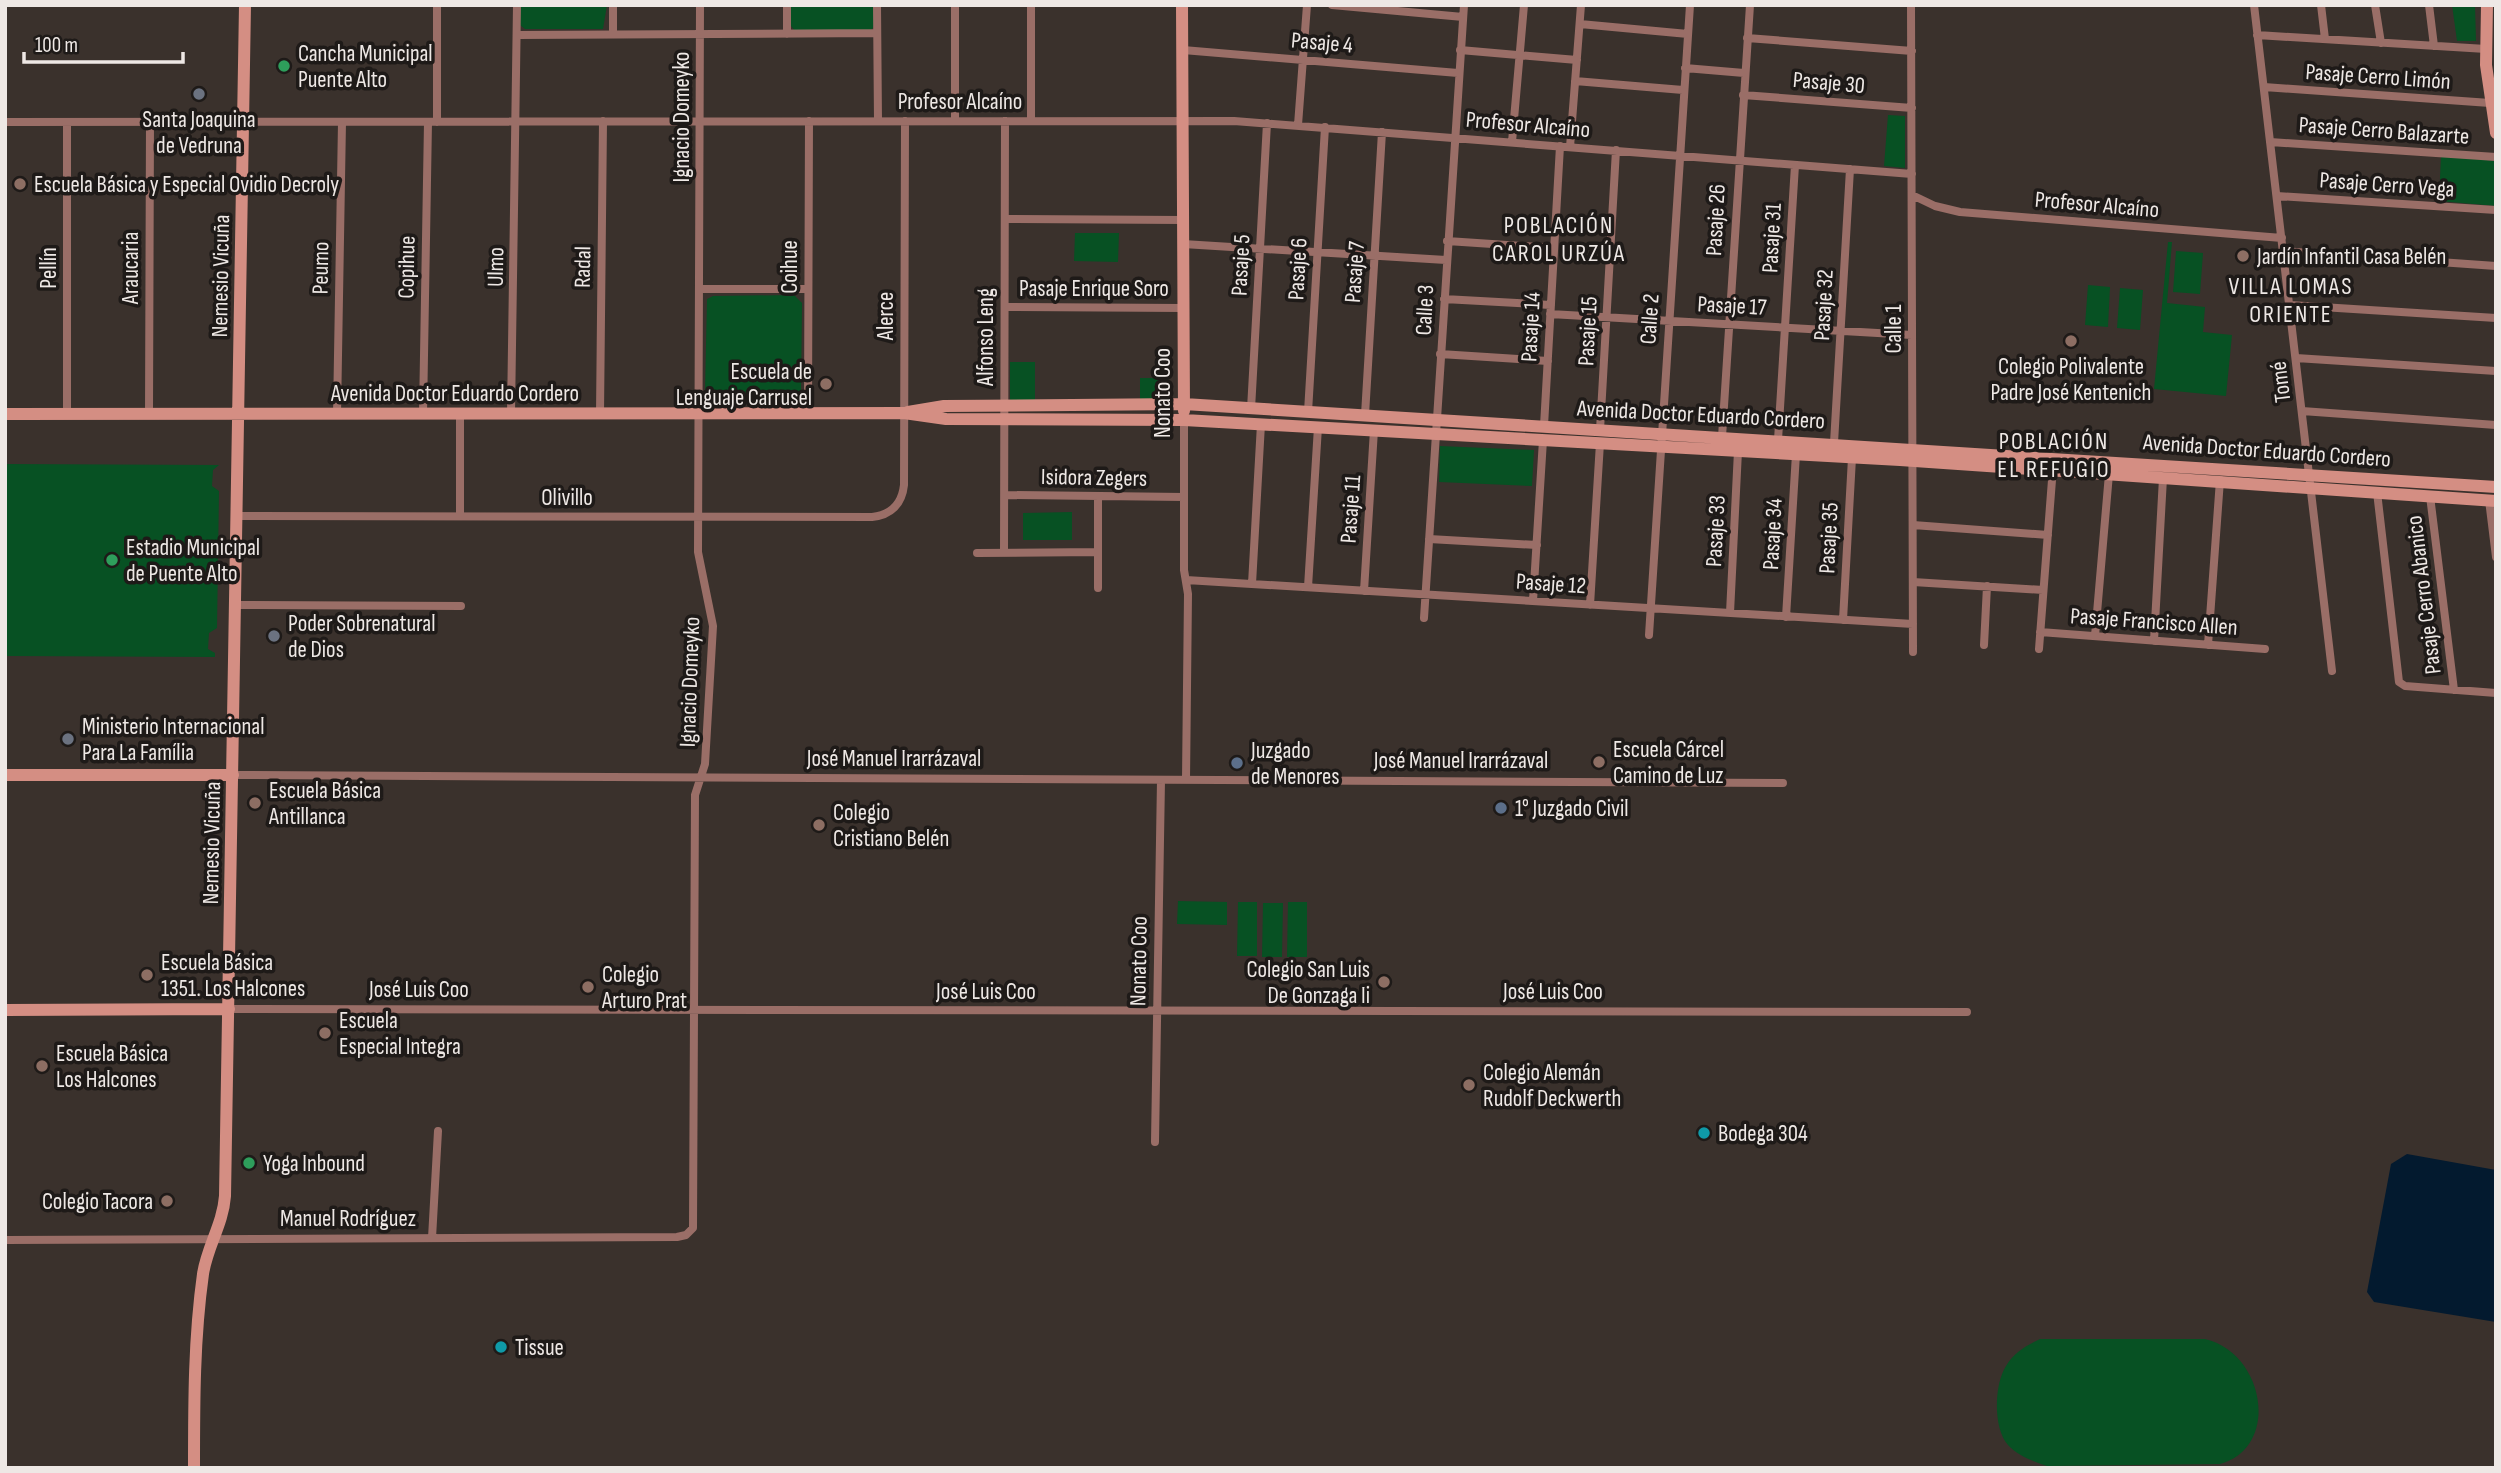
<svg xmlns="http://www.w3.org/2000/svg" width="2501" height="1473" font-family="'Sofia Sans Condensed',sans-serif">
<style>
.green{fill:#075123}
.water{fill:#031a2f}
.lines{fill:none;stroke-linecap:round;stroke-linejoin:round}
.street{stroke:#9a6e67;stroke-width:8}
.secondary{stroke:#d48e83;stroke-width:12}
.leisure-dot{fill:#2e9e5b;stroke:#1e1a18;stroke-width:2.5}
.worship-dot{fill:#6b7280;stroke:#1e1a18;stroke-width:2.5}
.education-dot{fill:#8d6e63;stroke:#1e1a18;stroke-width:2.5}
.service-dot{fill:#5c6f8a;stroke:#1e1a18;stroke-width:2.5}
.culture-dot{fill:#0f9aa8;stroke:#1e1a18;stroke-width:2.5}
.labels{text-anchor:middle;stroke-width:7;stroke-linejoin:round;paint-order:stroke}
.street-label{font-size:23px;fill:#eee8e5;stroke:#1e1a18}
.poi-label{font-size:23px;fill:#eee8e5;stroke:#1e1a18;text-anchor:start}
.neighbourhood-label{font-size:24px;letter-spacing:2px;fill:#eee8e5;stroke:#1e1a18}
</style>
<rect width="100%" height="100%" fill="#3a312c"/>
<path class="green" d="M520,5H607L603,29H525L520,25Z
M791,5H874V27L870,31H795L791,26Z
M2452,5H2475L2476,41H2457Z
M1888,115L1905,116V168L1884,166Z
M2441,155L2495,161L2496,206L2439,201Z
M1075,233H1119L1118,262L1074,261Z
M2168,242H2172L2167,303L2205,307L2203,332L2232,335L2226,396L2154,389Z
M2176,251L2203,253L2200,294L2173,292Z
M2088,285L2110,287L2108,327L2085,325Z
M2120,288L2143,290L2140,330L2117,328Z
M794,295L802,303L801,394L797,398L710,397L705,392L707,299L713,296Z
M1010,362H1035V400H1010Z
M1140,378H1168V398L1140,399Z
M1440,446L1534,450L1532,486L1439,482Z
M5,464L219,465L213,470L212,486L219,491L217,628L209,633L208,649L215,653V657L5,656Z
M1072,512V540H1023V513Z
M1178,901L1227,902V925L1177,924Z
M1238,902H1257V956H1237Z
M1288,902H1307V957H1287Z
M1263,903H1283L1282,957H1262Z
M2040,1339H2205C2265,1353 2281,1447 2220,1464L2047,1466C2033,1461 2018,1456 2008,1445C1993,1428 1994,1385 2006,1366C2013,1353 2027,1345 2040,1339Z"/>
<path class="water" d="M2407,1154L2496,1170V1322L2374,1302L2367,1292L2391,1164Z"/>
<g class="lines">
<path class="street" d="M437,5V122
M613,5V34
M787,5V34
M877,5L878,121
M955,5V121
M1031,5V121
M1332,5L1463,17
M1911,5L1913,652
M2254,5L2332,671
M2321,5L2325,39
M2375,5L2381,43
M2429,5L2434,46
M1580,24L1688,34
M517,35L877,33
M2257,35L2486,49
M1747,38L1912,51
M1183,50L1458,73
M1460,50L1577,60
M1685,68L1744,73
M1575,81L1683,90
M2264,87L2490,103
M1743,95L1912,108
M5,122L1234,121L1912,174
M67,122V414
M1298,125L1307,5
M1512,142L1524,5
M2270,142L2496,157
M1570,147L1581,5
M1912,195L1935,206L1960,212L2282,238
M2277,196L2496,210
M1005,219L1183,220
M1447,241L1554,248
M1183,244L1446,260
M2283,251L2496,266
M700,289H808
M1444,299L1551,305
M2290,305L2496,318
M1005,307L1183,308
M1550,314L1912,335
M1440,354L1548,361
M2296,358L2496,371
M1251,409L1267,123
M2302,411L2496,425
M1308,412L1325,127
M149,414L150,122
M337,414L342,122
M423,414L428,122
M460,414V516
M511,414L517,5
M600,414L603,121
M808,414L809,121
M1365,415L1382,132
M1184,420V570L1188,594L1186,780
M1544,426L1560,146
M1600,430L1616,150
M1722,437L1750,5
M1778,440L1795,165
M1834,443L1850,169
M2377,492L2399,682L2405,686L2496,693
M1005,495L1184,497
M2430,496L2454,690
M2489,500L2496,557
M237,516L872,517C891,515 902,504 904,485L905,121
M1913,525L2048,535
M1429,539L1537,545
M977,553L1098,552
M1004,553L1005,121
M1186,580L1913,624
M1913,582L2043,590
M1252,584L1261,424
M1308,587L1318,427
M1098,588V496
M1364,591L1374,430
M1533,601L1543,440
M235,605L461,606
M1590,605L1600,443
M1730,613L1738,451
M1786,617L1796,454
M1424,618L1464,5
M1843,620L1852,458
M2040,632L2265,649
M1649,635L1690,5
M2095,636L2109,474
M2154,641L2163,478
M1984,645L1987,586
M2208,645L2220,480
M2039,649L2053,467
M233,775L1783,783
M229,1009L1967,1012
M1155,1142L1161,780
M432,1238L438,1131
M5,1240L677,1237L686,1235L693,1228L695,795L705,764L713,626L698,552L700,5"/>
<path class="secondary" d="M1182,5L1184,411
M2487,5L2486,65L2496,133
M908,412L944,406L1184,404L2496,487
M5,414L904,413L946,419L1184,420L1900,460L2496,501
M5,775H233
M5,1010L229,1009
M194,1468C194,1403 194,1338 203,1274C207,1247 223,1224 225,1196L245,5"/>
</g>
<g class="leisure-dot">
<circle cx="284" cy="66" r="7"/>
<circle cx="112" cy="560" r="7"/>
<circle cx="249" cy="1163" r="7"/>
</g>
<g class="worship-dot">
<circle cx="199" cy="94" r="7"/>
<circle cx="274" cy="636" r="7"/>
<circle cx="68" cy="739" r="7"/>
</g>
<g class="education-dot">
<circle cx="20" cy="184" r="7"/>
<circle cx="2243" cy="256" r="7"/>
<circle cx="2071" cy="341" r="7"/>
<circle cx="826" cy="384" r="7"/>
<circle cx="1599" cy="762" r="7"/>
<circle cx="255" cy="803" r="7"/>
<circle cx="819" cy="825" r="7"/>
<circle cx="147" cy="975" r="7"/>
<circle cx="1384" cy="982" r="7"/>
<circle cx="588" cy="987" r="7"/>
<circle cx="325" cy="1033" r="7"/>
<circle cx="42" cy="1066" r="7"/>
<circle cx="1469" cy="1085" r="7"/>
<circle cx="167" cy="1201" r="7"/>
</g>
<g class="service-dot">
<circle cx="1237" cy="763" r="7"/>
<circle cx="1501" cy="808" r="7"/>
</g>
<g class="culture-dot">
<circle cx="1704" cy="1133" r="7"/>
<circle cx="501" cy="1347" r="7"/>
</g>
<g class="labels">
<g class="street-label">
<text transform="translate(1322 42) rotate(5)" y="8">Pasaje 4</text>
<text transform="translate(2378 76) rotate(4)" y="8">Pasaje Cerro Limón</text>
<text transform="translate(1829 82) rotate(5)" y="8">Pasaje 30</text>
<text x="960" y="109">Profesor Alcaíno</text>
<text transform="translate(681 117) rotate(-90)" y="8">Ignacio Domeyko</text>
<text transform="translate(1528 124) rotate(5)" y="8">Profesor Alcaíno</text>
<text transform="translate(2384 130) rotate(4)" y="8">Pasaje Cerro Balazarte</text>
<text transform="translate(2387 184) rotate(4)" y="8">Pasaje Cerro Vega</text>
<text transform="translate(2097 204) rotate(5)" y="8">Profesor Alcaíno</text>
<text transform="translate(1715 220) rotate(-87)" y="8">Pasaje 26</text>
<text transform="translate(1771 238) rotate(-87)" y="8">Pasaje 31</text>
<text transform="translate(1240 265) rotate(-87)" y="8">Pasaje 5</text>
<text transform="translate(406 267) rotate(-89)" y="8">Copihue</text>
<text transform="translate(495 267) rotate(-89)" y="8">Ulmo</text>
<text transform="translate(582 267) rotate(-89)" y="8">Radal</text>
<text transform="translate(789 267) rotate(-90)" y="8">Coihue</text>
<text transform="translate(48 268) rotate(-90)" y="8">Pellín</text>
<text transform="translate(130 268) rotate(-90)" y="8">Araucaria</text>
<text transform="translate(320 268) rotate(-89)" y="8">Peumo</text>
<text transform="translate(1297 269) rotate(-87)" y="8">Pasaje 6</text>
<text transform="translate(1354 272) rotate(-86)" y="8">Pasaje 7</text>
<text transform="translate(220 276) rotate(-89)" y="8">Nemesio Vicuña</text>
<text x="1094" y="296">Pasaje Enrique Soro</text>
<text transform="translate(1732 305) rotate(3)" y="8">Pasaje 17</text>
<text transform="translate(1823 305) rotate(-87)" y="8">Pasaje 32</text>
<text transform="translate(1424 310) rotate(-87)" y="8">Calle 3</text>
<text transform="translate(885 316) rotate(-90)" y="8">Alerce</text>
<text transform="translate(1649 319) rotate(-86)" y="8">Calle 2</text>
<text transform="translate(1530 327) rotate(-87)" y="8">Pasaje 14</text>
<text transform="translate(1893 329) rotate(-90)" y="8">Calle 1</text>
<text transform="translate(1587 331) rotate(-87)" y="8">Pasaje 15</text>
<text transform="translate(985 337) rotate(-90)" y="8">Alfonso Leng</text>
<text transform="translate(2280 382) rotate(-97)" y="8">Tomé</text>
<text x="455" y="401">Avenida Doctor Eduardo Cordero</text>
<text transform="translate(1162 393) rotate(-90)" y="8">Nonato Coo</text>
<text transform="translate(1701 414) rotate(3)" y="8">Avenida Doctor Eduardo Cordero</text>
<text transform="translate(2267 450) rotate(4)" y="8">Avenida Doctor Eduardo Cordero</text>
<text transform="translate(1094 477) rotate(1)" y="8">Isidora Zegers</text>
<text x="567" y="505">Olivillo</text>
<text transform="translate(1350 509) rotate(-86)" y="8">Pasaje 11</text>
<text transform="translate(1715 531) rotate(-87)" y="8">Pasaje 33</text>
<text transform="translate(1772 534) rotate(-87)" y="8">Pasaje 34</text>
<text transform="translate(1828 538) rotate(-87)" y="8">Pasaje 35</text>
<text transform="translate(1551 583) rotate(4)" y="8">Pasaje 12</text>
<text transform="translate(2423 595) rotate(-97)" y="8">Pasaje Cerro Abanico</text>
<text transform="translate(2154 621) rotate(4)" y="8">Pasaje Francisco Allen</text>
<text transform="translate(689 682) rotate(-88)" y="8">Ignacio Domeyko</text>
<text x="894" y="766">José Manuel Irarrázaval</text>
<text x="1461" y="768">José Manuel Irarrázaval</text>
<text transform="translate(211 843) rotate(-89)" y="8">Nemesio Vicuña</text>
<text transform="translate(1138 961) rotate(-89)" y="8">Nonato Coo</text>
<text x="419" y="997">José Luis Coo</text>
<text x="986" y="999">José Luis Coo</text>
<text x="1553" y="999">José Luis Coo</text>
<text x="348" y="1226">Manuel Rodríguez</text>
</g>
<g class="poi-label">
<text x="298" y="61">Cancha Municipal<tspan x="298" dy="26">Puente Alto</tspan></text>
<text x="199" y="127" text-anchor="middle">Santa Joaquina<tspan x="199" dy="26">de Vedruna</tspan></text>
<text x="34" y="192">Escuela Básica y Especial Ovidio Decroly</text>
<text x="2257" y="264">Jardín Infantil Casa Belén</text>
<text x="2071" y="374" text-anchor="middle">Colegio Polivalente<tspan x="2071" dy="26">Padre José Kentenich</tspan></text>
<text x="812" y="379" text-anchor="end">Escuela de<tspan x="812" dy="26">Lenguaje Carrusel</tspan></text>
<text x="126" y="555">Estadio Municipal<tspan x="126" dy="26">de Puente Alto</tspan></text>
<text x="288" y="631">Poder Sobrenatural<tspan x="288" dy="26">de Dios</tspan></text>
<text x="82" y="734">Ministerio Internacional<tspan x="82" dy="26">Para La Família</tspan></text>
<text x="1613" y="757">Escuela Cárcel<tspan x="1613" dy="26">Camino de Luz</tspan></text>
<text x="1251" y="758">Juzgado<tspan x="1251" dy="26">de Menores</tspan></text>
<text x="269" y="798">Escuela Básica<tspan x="269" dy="26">Antillanca</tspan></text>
<text x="1515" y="816">1° Juzgado Civil</text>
<text x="833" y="820">Colegio<tspan x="833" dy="26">Cristiano Belén</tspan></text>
<text x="161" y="970">Escuela Básica<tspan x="161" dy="26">1351. Los Halcones</tspan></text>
<text x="1370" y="977" text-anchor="end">Colegio San Luis<tspan x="1370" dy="26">De Gonzaga Ii</tspan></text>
<text x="602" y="982">Colegio<tspan x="602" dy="26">Arturo Prat</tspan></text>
<text x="339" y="1028">Escuela<tspan x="339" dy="26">Especial Integra</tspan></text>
<text x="56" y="1061">Escuela Básica<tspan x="56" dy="26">Los Halcones</tspan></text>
<text x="1483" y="1080">Colegio Alemán<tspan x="1483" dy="26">Rudolf Deckwerth</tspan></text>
<text x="1718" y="1141">Bodega 304</text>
<text x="263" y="1171">Yoga Inbound</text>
<text x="153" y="1209" text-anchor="end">Colegio Tacora</text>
<text x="515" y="1355">Tissue</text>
</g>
<g class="neighbourhood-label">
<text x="1559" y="233">POBLACIÓN<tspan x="1559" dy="28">CAROL URZÚA</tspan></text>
<text x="2291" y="294">VILLA LOMAS<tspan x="2291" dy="28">ORIENTE</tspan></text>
<text x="2054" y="449">POBLACIÓN<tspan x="2054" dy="28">EL REFUGIO</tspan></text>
</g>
</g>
<rect width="2501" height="1473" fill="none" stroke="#eee8e5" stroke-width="14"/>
<path d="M24 52v10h159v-10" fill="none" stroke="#eee8e5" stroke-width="3.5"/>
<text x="35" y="52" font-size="21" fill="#eee8e5" stroke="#1e1a18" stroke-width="5" paint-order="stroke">100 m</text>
</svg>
